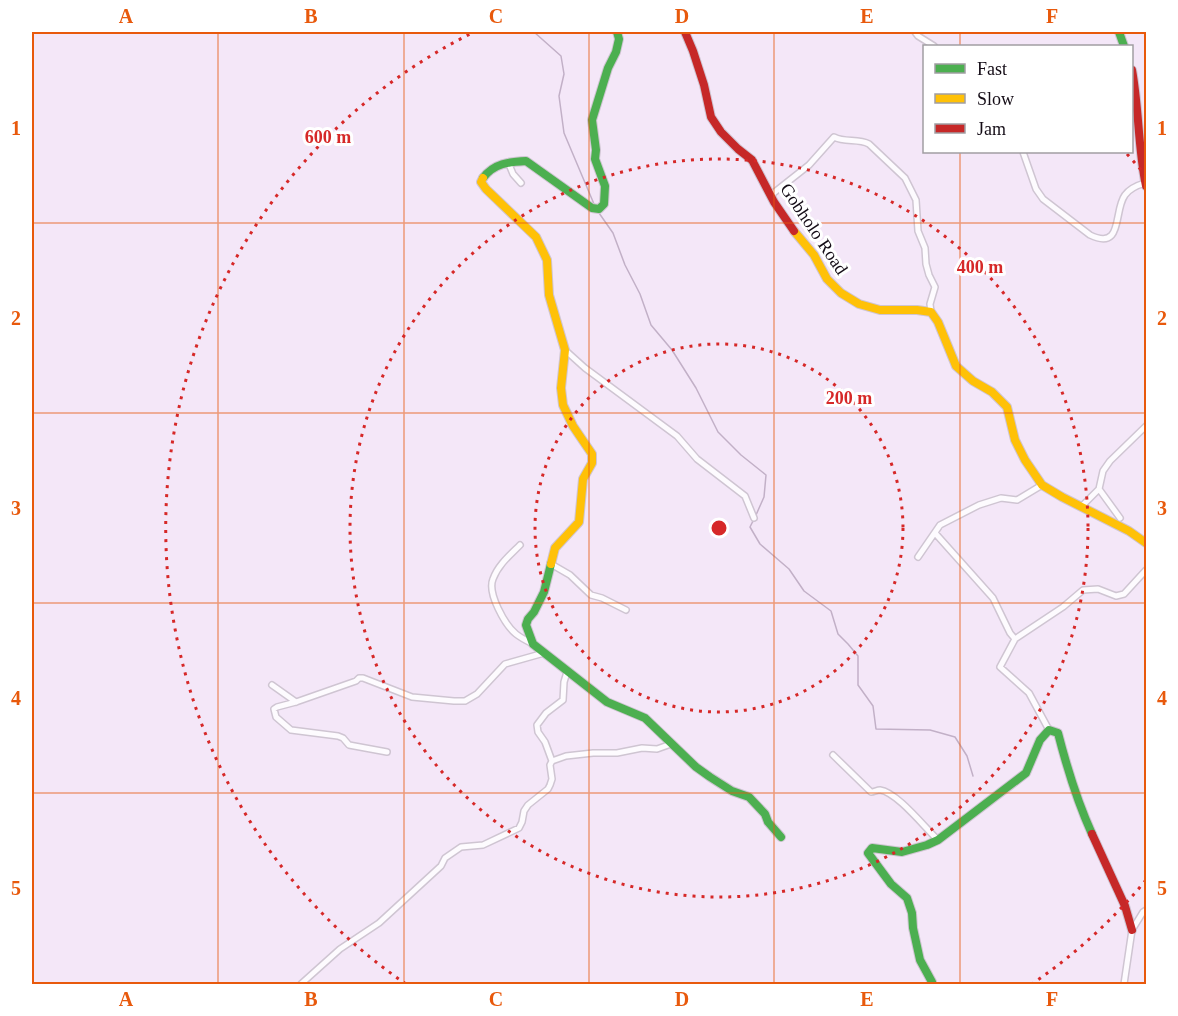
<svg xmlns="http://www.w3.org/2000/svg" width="1178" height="1016" font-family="'Times New Roman',serif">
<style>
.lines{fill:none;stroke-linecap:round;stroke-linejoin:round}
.stream{stroke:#c2b0c7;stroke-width:1.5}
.street-casing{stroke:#cfc5d2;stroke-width:8}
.fast-casing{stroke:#cfc5d2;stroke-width:10}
.slow-casing{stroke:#cfc5d2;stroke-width:10}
.jam-casing{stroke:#cfc5d2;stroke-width:10}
.street{stroke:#fdfbfe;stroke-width:5}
.fast{stroke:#4caf50;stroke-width:8}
.slow{stroke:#ffc107;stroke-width:8}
.jam{stroke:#c62828;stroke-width:8}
.grid{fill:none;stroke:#e8590c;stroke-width:1.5;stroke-opacity:0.55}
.ring{fill:none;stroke:#d62828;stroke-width:3;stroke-dasharray:3 6}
.labels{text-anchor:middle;stroke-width:6;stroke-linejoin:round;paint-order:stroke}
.street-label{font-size:18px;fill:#140c16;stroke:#fff}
.centre{fill:#d62828;stroke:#fff;stroke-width:3}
.ring-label{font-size:18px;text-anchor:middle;font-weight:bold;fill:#d62828;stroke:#fff;stroke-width:6;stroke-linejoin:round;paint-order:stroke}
.neatline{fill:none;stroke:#e8590c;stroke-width:2}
.grid-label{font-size:20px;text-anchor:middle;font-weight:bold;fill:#e8590c}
</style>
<rect width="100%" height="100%" fill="#f4e7f8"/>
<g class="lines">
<path class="stream" d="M534,32L561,56L564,74L559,96L564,133L594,204
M599,213L613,233L625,265L640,294L651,325L672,350L696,388L718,432L741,455L766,475L764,497L756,515
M754,519L750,527L760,544L789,569L804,591L831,611L838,634L848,644L858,656V685L873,706L876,729L930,730L955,737L967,756L973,776"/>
<defs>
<path id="street" d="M915,32L918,36L934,46
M1023,152L1036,189L1043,199L1090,235C1124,251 1113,211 1125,195C1130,188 1138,185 1145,183
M508,162L513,174L521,183
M771,195L809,165L834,137C845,143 858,138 869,144L905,178L916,200L918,231L925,248L926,264L929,275L935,287L930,304L931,312
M565,350L585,368L677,436L697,459L745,496L754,518
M1099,489L1120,518
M1081,507L1099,489L1103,471L1110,461L1146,426
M935,533L993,598L1010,633L1015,639L1000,667L1029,693L1049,730
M520,545C510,555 498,565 493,579C487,593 505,625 516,634C521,638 527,641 533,644
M918,557L940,525L979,505L1001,498L1017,500L1042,485
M551,564L570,575L591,595L602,598L626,610
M1015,639L1063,607L1083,590L1098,589L1116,596L1124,594L1146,570
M272,685L296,702
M387,752L349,745L343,738L338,736L291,730L276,717L274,709L277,707L296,702L356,681L359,678H363L412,697L454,701H465L477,694L505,664L544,653
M833,755L871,792C874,792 877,790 880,790C897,792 925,828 938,840
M552,761L566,756L593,753H617L642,748L657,749L671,744
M301,984L340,949L379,923L441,866L445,858L461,847L483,845L519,828L522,822L524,811L528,805L548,789L550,785L552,779L550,765L552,761L545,742L538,732L537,725L546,713L563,700L564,682L567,672
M1124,984L1132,930L1143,912L1146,910"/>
<path id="fast" d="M1119,32L1124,46
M483,178C494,163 509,162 526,161L592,208L599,209L604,204L605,186L595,159L596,150L592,120L608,68L616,52L619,39L617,32
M551,564L544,592L534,612L528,619L526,625L533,644L607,702L645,718L696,767L710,777L732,791L749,797L765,814L768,822L781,837
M932,982L920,960L913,928L912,913L907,898L891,884L868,853L872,848L902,852L927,845L938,840L1026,773L1040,740L1049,730L1058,733C1067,768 1077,801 1092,834"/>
<path id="slow" d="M483,178L481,182L486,189L536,237L547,260L549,295L565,350L561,388L563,405L573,426L592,454V463L583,479L579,522L555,548L551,564
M794,231L814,255L827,279L841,293L859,304L880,310H917L931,312L938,322L956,366L973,381L992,392L1007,407L1015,440L1025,460L1042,485L1062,497L1129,531L1146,543"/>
<path id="jam" d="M685,32L693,51L704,85L711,117L721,132L738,149L752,160L774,202L794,231
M1132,70C1139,108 1138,148 1146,186
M1092,834L1125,906L1132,930"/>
</defs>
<use href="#street" class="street-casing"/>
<use href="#fast" class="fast-casing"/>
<use href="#slow" class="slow-casing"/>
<use href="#jam" class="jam-casing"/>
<use href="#street" class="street"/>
<use href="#fast" class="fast"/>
<use href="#slow" class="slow"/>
<use href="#jam" class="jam"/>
</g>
<path class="grid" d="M218,32V984M404,32V984M589,32V984M774,32V984M960,32V46M960,152V984M32,223H1146M32,413H1146M32,603H1146M32,793H1146"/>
<g class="ring">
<circle cx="719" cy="528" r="184"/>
<circle cx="719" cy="528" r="369"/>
<path d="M1146 880A553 553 0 0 1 1032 984M406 984A553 553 0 0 1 472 33M1127 154A553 553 0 0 1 1146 176"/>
</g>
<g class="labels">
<g class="street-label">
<text transform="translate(814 229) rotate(56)" y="6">Gobholo Road</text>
</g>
</g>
<circle cx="719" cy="528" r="9" class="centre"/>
<g class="ring-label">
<text x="328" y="143">600 m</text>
<text x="980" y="273">400 m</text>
<text x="849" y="404">200 m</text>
</g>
<rect width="1178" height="1016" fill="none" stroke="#ffffff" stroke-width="66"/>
<rect x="923" y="45" width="210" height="108" fill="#ffffff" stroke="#a19ea2" stroke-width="1.5"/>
<rect x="935" y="64" width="30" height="9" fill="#4caf50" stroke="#a19ea2" stroke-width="1.5"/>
<text x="977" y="75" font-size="18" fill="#140c16">Fast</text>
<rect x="935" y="94" width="30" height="9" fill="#ffc107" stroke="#a19ea2" stroke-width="1.5"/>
<text x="977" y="105" font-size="18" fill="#140c16">Slow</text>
<rect x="935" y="124" width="30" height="9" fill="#c62828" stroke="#a19ea2" stroke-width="1.5"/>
<text x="977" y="135" font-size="18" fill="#140c16">Jam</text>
<rect x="33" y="33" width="1112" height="950" class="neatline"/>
<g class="grid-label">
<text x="126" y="23">A</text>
<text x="311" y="23">B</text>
<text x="496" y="23">C</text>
<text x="682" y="23">D</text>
<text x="867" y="23">E</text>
<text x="1052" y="23">F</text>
<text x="16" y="135">1</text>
<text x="1162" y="135">1</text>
<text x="16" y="325">2</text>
<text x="1162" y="325">2</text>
<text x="16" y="515">3</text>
<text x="1162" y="515">3</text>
<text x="16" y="705">4</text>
<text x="1162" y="705">4</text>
<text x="16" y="895">5</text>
<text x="1162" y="895">5</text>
<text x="126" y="1006">A</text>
<text x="311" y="1006">B</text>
<text x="496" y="1006">C</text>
<text x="682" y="1006">D</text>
<text x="867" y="1006">E</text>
<text x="1052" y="1006">F</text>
</g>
</svg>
